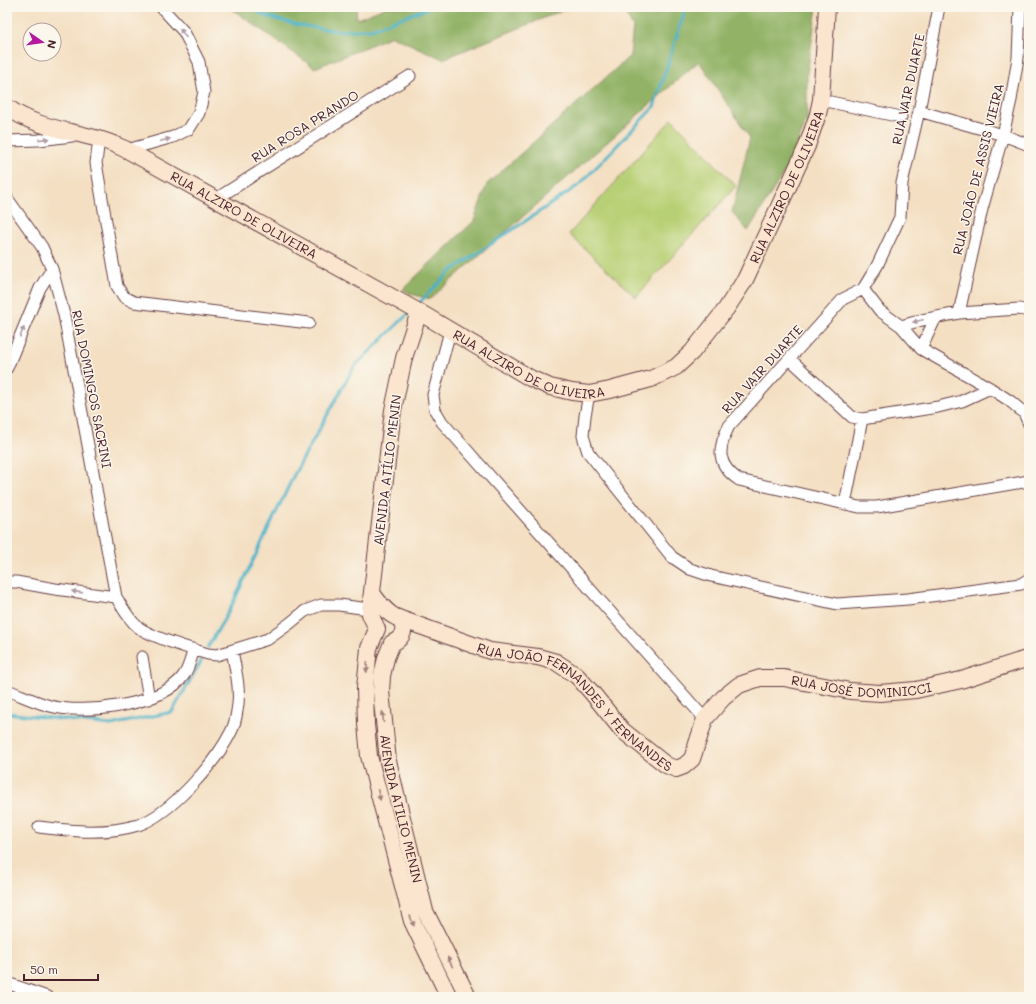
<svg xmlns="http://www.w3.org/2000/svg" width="1036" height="1004" font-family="Mali,sans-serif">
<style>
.green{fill:#b8d075;stroke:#817850}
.forest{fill:#92b266;stroke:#6e6848}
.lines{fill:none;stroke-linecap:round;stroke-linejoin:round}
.stream{stroke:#49b2c8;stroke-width:3}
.street-casing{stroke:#643c42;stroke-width:13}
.secondary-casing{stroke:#643c42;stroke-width:18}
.street{stroke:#fff;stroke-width:11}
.secondary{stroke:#fbe5cf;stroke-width:16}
.oneway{fill:#ae9aa0}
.oneway2{fill:#a2827d}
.labels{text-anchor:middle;stroke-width:3;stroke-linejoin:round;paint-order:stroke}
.street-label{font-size:13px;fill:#4a1f2b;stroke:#fbf7ec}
</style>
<rect width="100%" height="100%" fill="#fbf7ec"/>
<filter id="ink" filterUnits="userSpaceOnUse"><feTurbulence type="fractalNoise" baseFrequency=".025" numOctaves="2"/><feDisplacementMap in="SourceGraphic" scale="8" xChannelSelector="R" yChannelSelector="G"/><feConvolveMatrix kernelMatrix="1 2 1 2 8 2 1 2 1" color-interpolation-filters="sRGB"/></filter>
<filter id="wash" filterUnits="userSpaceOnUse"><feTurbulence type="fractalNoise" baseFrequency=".012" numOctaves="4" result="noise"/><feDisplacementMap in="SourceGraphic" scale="16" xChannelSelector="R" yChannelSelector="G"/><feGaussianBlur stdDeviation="0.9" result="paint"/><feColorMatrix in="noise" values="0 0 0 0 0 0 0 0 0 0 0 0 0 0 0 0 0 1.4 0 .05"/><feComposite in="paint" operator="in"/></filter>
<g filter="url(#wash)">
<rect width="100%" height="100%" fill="#f4dfc2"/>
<path class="green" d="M672,119L736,186L636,297L569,234Z"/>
<path class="forest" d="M229,7H356L357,19L387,7H571L443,59L392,36L315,68Z
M622,7H817L807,74V120L788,166L748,231L732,212L750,138L699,61L430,299L411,294L403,289L474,221L487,184L630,56L633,27Z"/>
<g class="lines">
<path class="stream" d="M250,7L265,16L298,25L338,31L371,29L431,7
M417,305L451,271L579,185L654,107L686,7
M208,647L230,609L295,473L354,367L410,312
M7,713L111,725L172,712L203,658"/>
</g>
</g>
<g filter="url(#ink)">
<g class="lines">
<defs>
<path id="street" d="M939,7L919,111L902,183L900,217L877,266L863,289L843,299L729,426C717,449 717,465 739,480L859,507H877L1029,481
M821,100L901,117
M919,111L1003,135L1029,145
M99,139L96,163L117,286L124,297L134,302L309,323
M7,141L39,140L72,136
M127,150L173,137L189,129L199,113L204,92L199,62L184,32L161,7
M7,198L42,247L52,269L64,315L116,597C123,608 128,619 138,627C151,637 191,649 208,654L217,655L268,639L289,624L305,611L321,605H339L376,610
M216,199L410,76
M863,289L880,311L901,326L921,349L990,388L1010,401L1024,413L1029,424
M959,313L982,209L1003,135L1011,100L1018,58L1020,7
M901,326L922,320L959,313L1019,309L1029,311
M450,331L433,395L435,410L442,422L705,719
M921,349L936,317
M790,359L852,417L862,419L938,407L962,401L990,388
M7,368L40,288L52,269
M589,394L585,416L583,436L588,452L672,557L690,569L711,576L837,604L908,599L1021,584L1029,579
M845,504L862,419
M7,582H16L55,589L116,597
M142,657L149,699
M7,690C21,695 35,702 50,706C83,715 163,706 184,675C189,668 191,657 194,649
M39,827C72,831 105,835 138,825C171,814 216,762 231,732C234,726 236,718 237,711C241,692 236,671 232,651
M7,983L47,997"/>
<g id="secondary">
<path id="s1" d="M7,107C34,127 67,130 98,139C108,141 118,146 127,150L419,312L530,378L550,387L572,392L589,394L610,390L651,379L676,367L692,352L726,309L745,280L807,146L818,114L821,100L827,7"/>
<path d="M419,312L404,358L393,410L370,609V614L377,629L369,648L365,688L366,724L369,756L412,921L449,997"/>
<path id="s2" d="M372,593C379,603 387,614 398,618L490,651L538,657L556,662L577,676L593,694L622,730L666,765L676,769L684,766L692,759L705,719L723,698L739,685L760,678H784L850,691L880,693L916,690L961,680L1029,658"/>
<path id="s3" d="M398,618C408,627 403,639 392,643L386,658L382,676L381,691L388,761L425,911L468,997"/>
</g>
</defs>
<use href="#street" class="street-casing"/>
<use href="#secondary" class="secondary-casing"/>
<use href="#street" class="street"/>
<use href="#secondary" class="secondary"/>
</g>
<defs><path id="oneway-solid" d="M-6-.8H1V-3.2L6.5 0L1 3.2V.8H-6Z"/></defs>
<g class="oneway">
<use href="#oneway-solid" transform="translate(183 33) rotate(-124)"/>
<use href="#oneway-solid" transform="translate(44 139) rotate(-6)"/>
<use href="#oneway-solid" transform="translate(165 140) rotate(-15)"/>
<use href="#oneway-solid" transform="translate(918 321) rotate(166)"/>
<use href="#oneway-solid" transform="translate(22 332) rotate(-68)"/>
<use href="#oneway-solid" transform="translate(77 592) rotate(-172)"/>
</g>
<g class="oneway2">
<use href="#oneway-solid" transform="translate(367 667) rotate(94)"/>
<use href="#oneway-solid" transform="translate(383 717) rotate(-95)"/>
<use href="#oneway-solid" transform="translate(379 795) rotate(76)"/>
<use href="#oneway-solid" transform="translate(412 921) rotate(69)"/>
<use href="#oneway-solid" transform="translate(450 962) rotate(-117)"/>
</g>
</g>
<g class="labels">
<g class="street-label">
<text transform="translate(908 89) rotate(-78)" y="5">RUA VAIR DUARTE</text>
<text transform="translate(305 126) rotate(-32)" y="5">RUA ROSA PRANDO</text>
<text transform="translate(978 169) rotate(-76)" y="5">RUA JOÃO DE ASSIS VIEIRA</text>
<text dy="5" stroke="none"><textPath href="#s1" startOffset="958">RUA ALZIRO DE OLIVEIRA</textPath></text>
<text dy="5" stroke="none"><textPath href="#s1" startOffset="262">RUA ALZIRO DE OLIVEIRA</textPath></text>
<text dy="5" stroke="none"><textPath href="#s1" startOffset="586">RUA ALZIRO DE OLIVEIRA</textPath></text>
<text transform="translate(762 369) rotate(-48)" y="5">RUA VAIR DUARTE</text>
<text transform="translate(92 389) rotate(79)" y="5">RUA DOMINGOS SACRINI</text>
<text transform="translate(387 470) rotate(-83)" y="5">AVENIDA ATÍLIO MENIN</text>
<text dy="5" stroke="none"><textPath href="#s2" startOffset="598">RUA JOSÉ DOMINICCI</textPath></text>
<text dy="5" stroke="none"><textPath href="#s2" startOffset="240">RUA JOÃO FERNANDES Y FERNANDES</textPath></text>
<text dy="5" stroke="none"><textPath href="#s3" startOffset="201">AVENIDA ATILIO MENIN</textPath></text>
</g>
</g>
<rect width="1036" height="1004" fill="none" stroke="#fbf7ec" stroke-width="24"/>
<g transform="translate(42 42) rotate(103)"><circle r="19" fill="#fbf7ec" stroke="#b4a19f"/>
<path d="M0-3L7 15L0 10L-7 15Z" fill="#b5179e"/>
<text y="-6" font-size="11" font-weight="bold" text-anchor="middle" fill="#4a1f2b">N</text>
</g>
<path d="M24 974v6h74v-6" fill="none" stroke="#4a1f2b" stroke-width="2"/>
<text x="30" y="974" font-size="12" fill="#4a1f2b" stroke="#fbf7ec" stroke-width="3" paint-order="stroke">50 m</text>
</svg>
